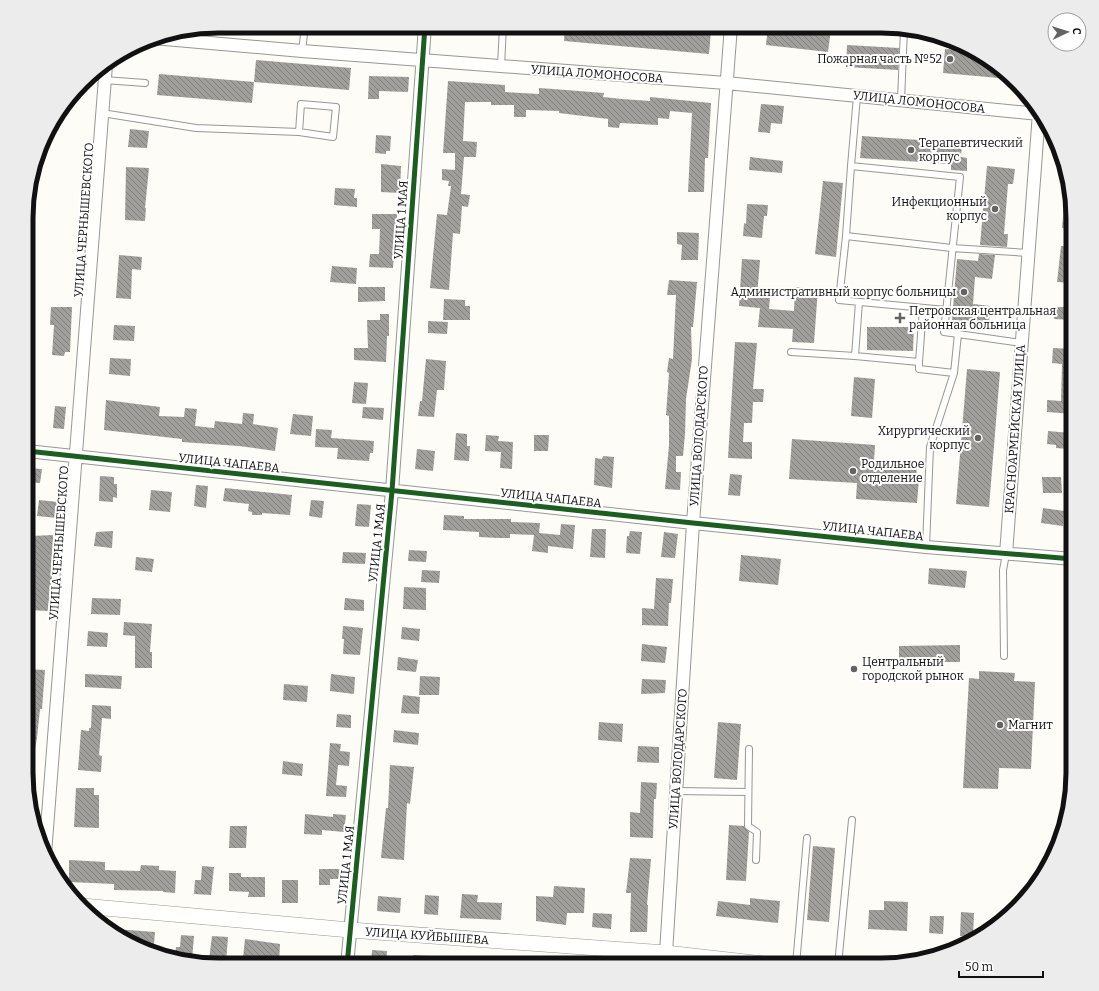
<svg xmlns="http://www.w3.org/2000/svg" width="1099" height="991" font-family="Bitter,serif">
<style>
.building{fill:url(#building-back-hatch)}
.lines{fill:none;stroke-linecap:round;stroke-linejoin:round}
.service-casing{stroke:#979795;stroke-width:8}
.minor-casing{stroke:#979795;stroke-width:14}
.tertiary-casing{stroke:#979795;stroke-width:16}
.service{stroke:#fffffe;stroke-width:6}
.minor{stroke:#fffffe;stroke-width:12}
.tertiary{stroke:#fffffe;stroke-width:15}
.cycleway-casing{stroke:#fff;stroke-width:8}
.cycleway{stroke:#1b5e20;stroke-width:5}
.poi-dot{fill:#646362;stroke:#fff;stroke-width:1.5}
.labels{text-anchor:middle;stroke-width:4;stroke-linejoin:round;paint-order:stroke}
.poi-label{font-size:12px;fill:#111;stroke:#fff;text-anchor:start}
.street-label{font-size:12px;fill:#111;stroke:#fff}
.rim{fill:none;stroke:#111;stroke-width:5}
</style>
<defs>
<pattern id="building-back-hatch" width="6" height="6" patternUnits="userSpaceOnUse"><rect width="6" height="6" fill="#a19f9c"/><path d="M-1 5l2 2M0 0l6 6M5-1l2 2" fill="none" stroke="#82807e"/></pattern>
</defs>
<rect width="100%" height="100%" fill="#fdfcf7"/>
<path class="building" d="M444,26H478V35L444,33Z
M565,26H656L711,31L709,54L564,41Z
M768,26H807L831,29L828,52L766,45Z
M847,45L899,48L898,70L846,67Z
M945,49L973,51L1010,79L943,73Z
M256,60L351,68L349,90L254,82Z
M159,74L254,82L252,103L157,95Z
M369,76L409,77L408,92L379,91V99H368Z
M448,81L505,85V92L539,94V88L553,89L604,93L603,97L622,99L650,101V97L711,103L708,158H705L704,192H688L692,113L670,111L669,119L658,118V125L620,123L619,128L608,127V119L559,113V111L526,110V117H514V105H491V102H465L463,141L477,142L476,157H464L461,194L470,195L468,207L462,206L460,234L453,233L449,290L430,288L437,214L447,215L451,186H448L449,181L442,180V169L455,170V153H443Z
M761,104L784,106L782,124L771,123L770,133L758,132Z
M130,129L149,131L147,148L128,147Z
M376,135L391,136L390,151H386V154L375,153Z
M862,136L962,143L961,157L967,158V171L951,170V164L860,158Z
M750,157L783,161L782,173L749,170Z
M381,164L401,166L400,193L381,192Z
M987,166L1015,169L1013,184H1008L1004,234H1008L1007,247L980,245Z
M126,167L149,168L145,208H146L145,221L125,220Z
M823,181L843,183L836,257L815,254Z
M335,188L355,189L354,198H357V207L334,205Z
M1065,196H1071L1073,205V229L1062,228Z
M747,204L768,205L767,216H764L762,238L743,236L744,223L746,224Z
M372,214H397L393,268L369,267L370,254H379L380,229H372Z
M677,232L699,233L698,260H681L682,245L677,244Z
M1061,246L1073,247V283L1057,282Z
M979,254L995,255L992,279L975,277L973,304L990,306L989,323L952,320L957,259L978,261Z
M119,255L142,257L141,270L132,269L131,299L116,298Z
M742,259L760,260L757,296H770L769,309L794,311L795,287L818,288L814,343L792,342L793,329L758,327L760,308L739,306Z
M332,266L357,268L356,284L330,282Z
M669,280L697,282L693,327H691L692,359L686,399L685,434L683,456H676V472H681L680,490L665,489L669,445V416L666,415L669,373L667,372L669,358L673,359L676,295H667Z
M358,287H385V301L358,302Z
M444,299L465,300V306H470V320H443Z
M51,307H72L70,352H65L64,356L52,355L54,325H50Z
M1054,307H1073V320L1054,319Z
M380,314H389V336H387L386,362L354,360V348H368L367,320H380Z
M428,321L448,322L447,334L428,333Z
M114,325L135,326L134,341L113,340Z
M867,327H914L913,351L867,350Z
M735,342L757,343L753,389H764L763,402H753L752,423H744L743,442H752V459L728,458Z
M1053,348L1073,349V414L1047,412V400L1061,401L1062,364L1052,363Z
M110,358L131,359L130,376L109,374Z
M426,359L446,361L444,390H437L434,417L418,416L420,401H422Z
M967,369L1000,372L989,507L956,504Z
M854,377L875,379L872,418L851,416Z
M354,382L368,383L366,404L352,403Z
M106,400L160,407L159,416L184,417L185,408L197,409L195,426L214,428L215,421L242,424L243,413L254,414L253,424L278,428L275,451L239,446L182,442V439L104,430Z
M55,406L66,407L64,429L53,428Z
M363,407L384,408L383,420L362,418Z
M293,414L313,416L311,436L290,434Z
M316,429L332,430L331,438L374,441L373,453H370L369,461L337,459L338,448L315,447Z
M1048,431L1070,433L1068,449L1056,448V445L1047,444Z
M456,433L467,434V446H470L469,461L454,460Z
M486,435L499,436L498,441L513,442L512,469L500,468L501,452L485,451Z
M534,435H549L548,451H534Z
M792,439L875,445L874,461L917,464L916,479H919L917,503L856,499L857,483L789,479Z
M417,449L435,451L433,471L415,469Z
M603,456L614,457L612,488L594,485L595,458L602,459Z
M28,468L42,469L40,483L27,482Z
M730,474L742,475L740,496L728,495Z
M100,476L114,477V484H117V498L113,497V502L99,501Z
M1042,477H1061L1062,493H1043Z
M196,485L208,486L206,508L194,506Z
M225,488L292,495L290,515L262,513V515H252V512L248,511L249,504L223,501Z
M151,490L172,492L170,512L149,510Z
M39,500L58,502L57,518L37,516Z
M311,500L324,501L322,518L309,516Z
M357,504L371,505L369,527L355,526Z
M1043,508L1064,511L1063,526L1041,523Z
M444,515L464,516V519H511V522L540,523L539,533L560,535L561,524L575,525L573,549L548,546V553L532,551L534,535L510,534V538H498L479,537V532L443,530Z
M592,529H606L605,558L590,557Z
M113,531L112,548L94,546L96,532Z
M630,531L642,532L640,554L626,553L627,536H629Z
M664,532L678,534L675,558L661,557Z
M53,535L54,556L49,611L27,610V591H29L33,546L32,547L31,536Z
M409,550L427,551L426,562L408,561Z
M343,552L366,553L365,564L342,563Z
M741,555L781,559L778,585L739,581Z
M136,557L154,559L152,572L135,570Z
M929,568L967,571L965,588L928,584Z
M422,570L440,571L439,583L421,582Z
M656,578L673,579L671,603H669L668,626L642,625V608L654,609Z
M404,587L426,588V610L403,609Z
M92,598L121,599L120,615L91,614Z
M345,598L364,600V611L344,610Z
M124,622L152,624L150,652H152V668H135V636L123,635Z
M343,626L363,628L360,655L343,654L344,639H342Z
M402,627L420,629L419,641L401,639Z
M88,631L108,633L107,647L87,646Z
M642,644L667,647L665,663L641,661Z
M960,645V662H899V646Z
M398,657L418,660L416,672L397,670Z
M27,669L45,670L42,709H40L37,738L31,772L26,771Z
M979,671L1015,673L1014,681L1035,682L1031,769L999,768L998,789L963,788L969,678L979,679Z
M85,674L122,676L121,689L85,687Z
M331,674L355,677L354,694L330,691Z
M420,676L440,677L439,695H419Z
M642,679L666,680L665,693L641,694Z
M284,684L308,686L307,702L283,700Z
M403,695L420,697L419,714L401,713Z
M92,705L111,706V719L102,718L99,755L102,756L101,772L78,770L81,730L89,731V728H91Z
M337,714L351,715V728L336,727Z
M599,722L623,724L622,742L598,740Z
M718,722L741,724L737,780L714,778Z
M394,730L419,733L418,745L393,742Z
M330,743L341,744L340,751L350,752L349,766L338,765L336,785L347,786L346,797L326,796Z
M638,746L659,747V763L637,762Z
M283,761L303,764L302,776L282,774Z
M390,765L414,767L410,804L407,803L404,860L381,858L386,808H388Z
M641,782L657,783L656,799H654L653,838L630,837V812L640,813Z
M76,788H94V795H99V828L74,827Z
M305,814L333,817V814L346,815L344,832L322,830V835L304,834Z
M729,825L744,826L749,832L746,881L726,880Z
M230,826H247L246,848H229Z
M813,846L835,848L829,922L807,920Z
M630,858L651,859L647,905H648L647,932H630L631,893H626Z
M69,860L105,862V870L140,871L141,865L159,866V870L176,871L175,893L163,892V891L114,890V884L69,882Z
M202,866L214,867L211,895L194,894L195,880H201Z
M319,869H340V879H330V885H319Z
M229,873H241V877H265V897H248L249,892L229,891Z
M282,880H298V903H282Z
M554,886L585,888L584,913H567L566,925L536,921V896L553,897Z
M462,894L478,895L477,902L502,903L501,920L460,918Z
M425,895L439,896L438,915L424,914Z
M378,896L401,898L400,913L377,911Z
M750,898L780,901L778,923L716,916L718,901L750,905Z
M884,901L908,902L907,931L868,929L869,910H884Z
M961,912L974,913L973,937L960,936Z
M593,913L612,914L611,929L592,927Z
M930,916H944L943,934L929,933Z
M115,929L155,932L154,944H147L146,951L144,950Z
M181,935L194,936L192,960L175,956L176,947H180Z
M212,936L228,937L226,962L209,960Z
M245,939L280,944L279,963H268V960L243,958Z
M372,950L387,951L386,965H371Z
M413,955L429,956V965H412Z"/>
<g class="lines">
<defs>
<path id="service" d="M302,51L305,26
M501,66L503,26
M104,80L145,83
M857,96L851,166L960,177L944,332L1021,343
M901,100L904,29
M102,113L196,128L299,132L333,137L336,107L301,104L299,132
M846,236L851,166
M859,302L855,356L919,362V369L954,373
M946,310L839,300L846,236L952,248L1029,253
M791,352L855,356
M919,362L923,308
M926,547L930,447L954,373L958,334
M1004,656L1003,570L1006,554
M749,749L748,826L757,832L756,860
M676,791L748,792
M796,965L807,838
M838,965L852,820"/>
<path id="minor" d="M153,38L302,51L726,83L1039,114
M27,451L693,523L926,547L1073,559
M1006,554L1039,113
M45,854L106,65
M347,965L392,491L425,26
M664,965L666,953L693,523L731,26"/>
<path id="tertiary" d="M82,906L350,930L666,953L772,965"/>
</defs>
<use href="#service" class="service-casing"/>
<use href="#minor" class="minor-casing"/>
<use href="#tertiary" class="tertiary-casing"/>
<use href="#service" class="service"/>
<use href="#minor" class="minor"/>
<use href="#tertiary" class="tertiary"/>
<defs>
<path id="cycleway" d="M27,451L693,523L926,547L1073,559
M347,965L392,491L425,26"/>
</defs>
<use href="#cycleway" class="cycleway-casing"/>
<use href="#cycleway" class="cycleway"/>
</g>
<g class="poi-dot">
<circle cx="950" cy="59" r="4"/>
<circle cx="911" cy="150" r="4"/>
<circle cx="995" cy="209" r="4"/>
<circle cx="964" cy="292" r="4"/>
<path d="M898 312h4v4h4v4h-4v4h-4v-4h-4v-4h4z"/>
<circle cx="978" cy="438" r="4"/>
<circle cx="853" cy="471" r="4"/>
<circle cx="854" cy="669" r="4"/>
<circle cx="1000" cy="725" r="4"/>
</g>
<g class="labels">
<g class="poi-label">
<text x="942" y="63" text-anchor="end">Пожарная часть №52</text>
<text x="919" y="147">Терапевтический<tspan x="919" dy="14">корпус</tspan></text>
<text x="987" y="206" text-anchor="end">Инфекционный<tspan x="987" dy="14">корпус</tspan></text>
<text x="956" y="296" text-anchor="end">Административный корпус больницы</text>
<text x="909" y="315">Петровская центральная<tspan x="909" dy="14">районная больница</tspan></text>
<text x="970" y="435" text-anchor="end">Хирургический<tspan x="970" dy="14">корпус</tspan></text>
<text x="861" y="468">Родильное<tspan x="861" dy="14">отделение</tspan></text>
<text x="862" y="666">Центральный<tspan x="862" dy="14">городской рынок</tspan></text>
<text x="1008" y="729">Магнит</text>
</g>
<g class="street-label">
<text transform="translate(597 74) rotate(4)" y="4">УЛИЦА ЛОМОНОСОВА</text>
<text transform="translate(919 102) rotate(6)" y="4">УЛИЦА ЛОМОНОСОВА</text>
<text transform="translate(84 220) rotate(-86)" y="4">УЛИЦА ЧЕРНЫШЕВСКОГО</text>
<text transform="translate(401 220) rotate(-86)" y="4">УЛИЦА 1 МАЯ</text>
<text transform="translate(1015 429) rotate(-86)" y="4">КРАСНОАРМЕЙСКАЯ УЛИЦА</text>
<text transform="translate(699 436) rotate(-86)" y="4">УЛИЦА ВОЛОДАРСКОГО</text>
<text transform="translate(229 463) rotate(6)" y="4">УЛИЦА ЧАПАЕВА</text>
<text transform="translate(551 498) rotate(6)" y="4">УЛИЦА ЧАПАЕВА</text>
<text transform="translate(873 531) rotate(6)" y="4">УЛИЦА ЧАПАЕВА</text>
<text transform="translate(59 543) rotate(-86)" y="4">УЛИЦА ЧЕРНЫШЕВСКОГО</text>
<text transform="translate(377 543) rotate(-84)" y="4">УЛИЦА 1 МАЯ</text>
<text transform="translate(678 759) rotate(-86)" y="4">УЛИЦА ВОЛОДАРСКОГО</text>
<text transform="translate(346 865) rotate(-84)" y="4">УЛИЦА 1 МАЯ</text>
<text transform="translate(427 936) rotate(4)" y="4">УЛИЦА КУЙБЫШЕВА</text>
</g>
</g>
<path d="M0 0H1099V991H0ZM218 33H881A185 185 0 0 1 1066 218V773A185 185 0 0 1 881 958H218A185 185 0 0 1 33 773V218A185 185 0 0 1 218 33Z" fill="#ececec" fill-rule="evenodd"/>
<path class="rim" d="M218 33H881A185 185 0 0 1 1066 218V773A185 185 0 0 1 881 958H218A185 185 0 0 1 33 773V218A185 185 0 0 1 218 33Z"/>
<g transform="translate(1067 32) rotate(86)"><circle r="19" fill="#ffffff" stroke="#a0a0a0"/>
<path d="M0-3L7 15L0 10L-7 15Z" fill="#646362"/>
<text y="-6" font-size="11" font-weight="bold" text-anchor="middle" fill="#111111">С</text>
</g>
<path d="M959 971v6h84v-6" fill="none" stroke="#111111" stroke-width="2"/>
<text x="965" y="971" font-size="12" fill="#111111" stroke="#ffffff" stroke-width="3" paint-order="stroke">50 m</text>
</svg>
